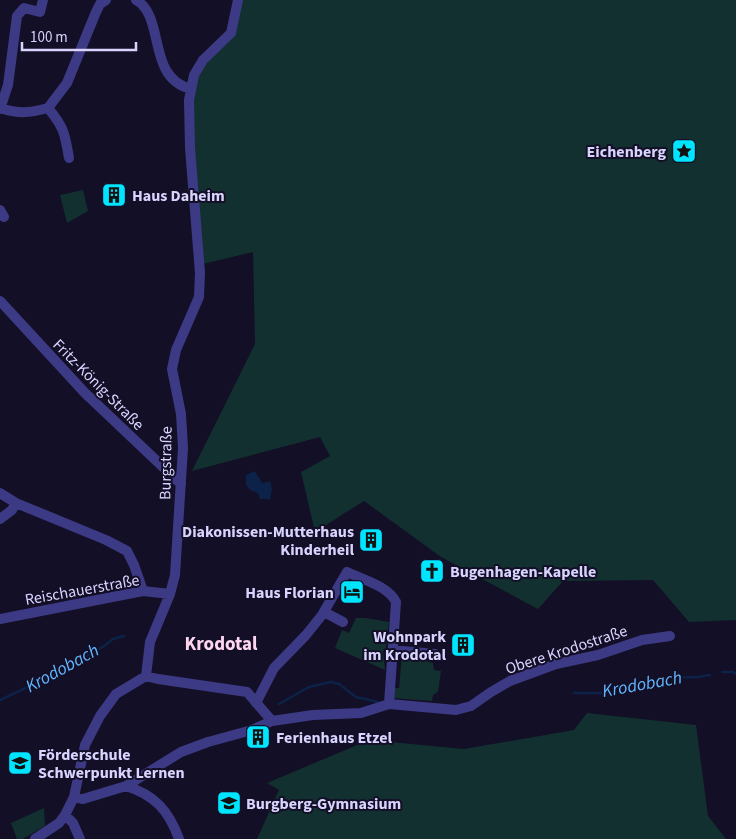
<svg xmlns="http://www.w3.org/2000/svg" width="736" height="839" font-family="'Source Sans 3',sans-serif">
<style>
.green{fill:#12302f}
.water{fill:#0c2248}
.lines{fill:none;stroke-linecap:round;stroke-linejoin:round}
.stream{stroke:#0c2248;stroke-width:2.5}
.minor{stroke:#3d3a85;stroke-width:10}
.labels{text-anchor:middle;stroke-width:4;stroke-linejoin:round;paint-order:stroke}
.poi-label{font-size:16px;font-weight:bold;fill:#d9d4ff;stroke:#130f26;text-anchor:start}
.street-label{font-size:16px;fill:#d9d4ff;stroke:#130f26}
.water-label{font-size:18px;font-style:italic;fill:#62b6ff;stroke:#130f26}
.quarter-label{font-size:19px;font-weight:bold;fill:#ffd6f0;stroke:#130f26}
</style>
<rect width="100%" height="100%" fill="#130f26"/>
<path class="green" d="M242,0H736V620L689,622L653,580L563,581L538,609L441,557L364,501L315,532L301,472L330,456L320,437L192,471L255,344L253,252L203,264L191,107L196,81L206,62L231,38Z
M83,190L88,211L67,223L60,195Z
M356,618H365L389,622L386,648L383,651L385,670L335,648L342,630L349,633Z
M402,655L424,656L426,661L433,663L434,670L441,671L438,692L433,695L432,701L391,698L392,688H399Z
M587,713L696,725L708,816L726,839H257L279,790L267,783L369,740L464,749L574,730Z
M44,808L45,826L23,839H17L11,823Z"/>
<path class="water" d="M255,471L262,483L270,481L272,489L270,499H260L258,493L250,490L246,485V475Z"/>
<g class="lines">
<path class="stream" d="M722,672H733L736,674
M574,693H609L664,678L698,677L710,675
M0,700L62,671L104,646L113,639L124,636
M279,704L309,687L331,682L339,684L356,697L378,702"/>
<path class="minor" d="M136,0C166,17 146,78 191,89
M0,108C19,114 29,113 48,108L67,83L96,12L100,4L106,0
M48,108C64,127 65,134 69,158
M0,109L8,85L17,16L24,8L40,12L43,0
M0,210L4,217
M0,301L85,393L181,484
M0,493L16,503L106,540L127,551L134,565L143,591
M0,519L12,510L16,503
M324,612L343,622
M0,619L143,591L170,594
M392,650L435,654
M146,676L158,679L247,692L272,721
M256,703L274,668L306,635L322,615L347,572C364,580 388,586 396,602L389,704
M126,786C155,795 169,811 179,839
M74,797L83,799L126,786L181,752L208,742L252,730L272,721L313,715L361,713L389,704L456,710L471,706L491,692L510,681L556,664L598,655L642,640L670,636
M65,815L73,823L80,839
M35,839L59,823L65,815L74,797L85,745L100,716L116,694L146,676L150,642L170,594L175,575L183,448L181,414L172,369L176,350L199,297L200,273L190,148L189,100L194,75L203,60L231,33L238,0"/>
</g>
<defs>
<symbol id="sight-square" viewBox="-11 -11 22 22"><rect x="-9" y="-9" width="18" height="18" rx="4" fill="#00e5ff" stroke="#130f26"/><path d="M0-6L1.8-2.2L6-1.7L2.9 1.2L3.7 5.4L0 3.3L-3.7 5.4L-2.9 1.2L-6-1.7L-1.8-2.2Z" fill="#111"/></symbol>
<symbol id="building-square" viewBox="-11 -11 22 22"><rect x="-9" y="-9" width="18" height="18" rx="4" fill="#00e5ff" stroke="#130f26"/><path d="M-4-6H4V6H1V3H-1V6H-4ZM-2.5-4.3h1.7v1.8h-1.7ZM.8-4.3h1.7v1.8H.8ZM-2.5-1h1.7V.8h-1.7ZM.8-1h1.7V.8H.8Z" fill="#111"/></symbol>
<symbol id="church-square" viewBox="-11 -11 22 22"><rect x="-9" y="-9" width="18" height="18" rx="4" fill="#00e5ff" stroke="#130f26"/><path d="M-1.2-6h2.4v3.5h3.3v2.4h-3.3V6h-2.4V-.1h-3.3v-2.4h3.3Z" fill="#111"/></symbol>
<symbol id="hotel-square" viewBox="-11 -11 22 22"><rect x="-9" y="-9" width="18" height="18" rx="4" fill="#00e5ff" stroke="#130f26"/><path d="M-6-4.5h1.5V1H6V5H4.5V3h-9V5H-6ZM-4 0a1.8 1.8 0 1 1 3.6 0ZM.5 0V-2.5h3Q6-2.5 6 0Z" fill="#111"/></symbol>
<symbol id="school-square" viewBox="-11 -11 22 22"><rect x="-9" y="-9" width="18" height="18" rx="4" fill="#00e5ff" stroke="#130f26"/><path d="M0-5L7-2L0 1L-7-2ZM-4 1L0 2.5L4 1V4Q0 6-4 4Z" fill="#111"/></symbol>
</defs>
<g fill-rule="evenodd">
<use href="#sight-square" x="670" y="137" width="28" height="28"/>
<use href="#building-square" x="100" y="181" width="28" height="28"/>
<use href="#building-square" x="357" y="526" width="28" height="28"/>
<use href="#church-square" x="418" y="557" width="28" height="28"/>
<use href="#hotel-square" x="338" y="578" width="28" height="28"/>
<use href="#building-square" x="449" y="631" width="28" height="28"/>
<use href="#building-square" x="244" y="723" width="28" height="28"/>
<use href="#school-square" x="6" y="749" width="28" height="28"/>
<use href="#school-square" x="215" y="789" width="28" height="28"/>
</g>
<g class="labels">
<g class="poi-label">
<text x="666" y="157" text-anchor="end">Eichenberg</text>
<text x="132" y="201">Haus Daheim</text>
<text x="354" y="537" text-anchor="end">Diakonissen-Mutterhaus<tspan x="354" dy="18">Kinderheil</tspan></text>
<text x="450" y="577">Bugenhagen-Kapelle</text>
<text x="334" y="598" text-anchor="end">Haus Florian</text>
<text x="446" y="642" text-anchor="end">Wohnpark<tspan x="446" dy="18">im Krodotal</tspan></text>
<text x="276" y="743">Ferienhaus Etzel</text>
<text x="38" y="760">Förderschule<tspan x="38" dy="18">Schwerpunkt Lernen</tspan></text>
<text x="246" y="809">Burgberg-Gymnasium</text>
</g>
<g class="street-label">
<text transform="translate(99 384) rotate(45)" y="6">Fritz-König-Straße</text>
<text transform="translate(165 463) rotate(-89)" y="6">Burgstraße</text>
<text transform="translate(82 589) rotate(-10)" y="6">Reischauerstraße</text>
<text transform="translate(566 649) rotate(-18)" y="6">Obere Krodostraße</text>
</g>
<g class="water-label">
<text transform="translate(62 668) rotate(-29)" y="6">Krodobach</text>
<text transform="translate(642 684) rotate(-10)" y="6">Krodobach</text>
</g>
<g class="quarter-label">
<text x="221" y="650">Krodotal</text>
</g>
</g>
<path d="M22 42v8h114v-8" fill="none" stroke="#d9d4ff" stroke-width="2.5"/>
<text x="30" y="42" font-size="15" fill="#d9d4ff" stroke="#130f26" stroke-width="4" paint-order="stroke">100 m</text>
</svg>
